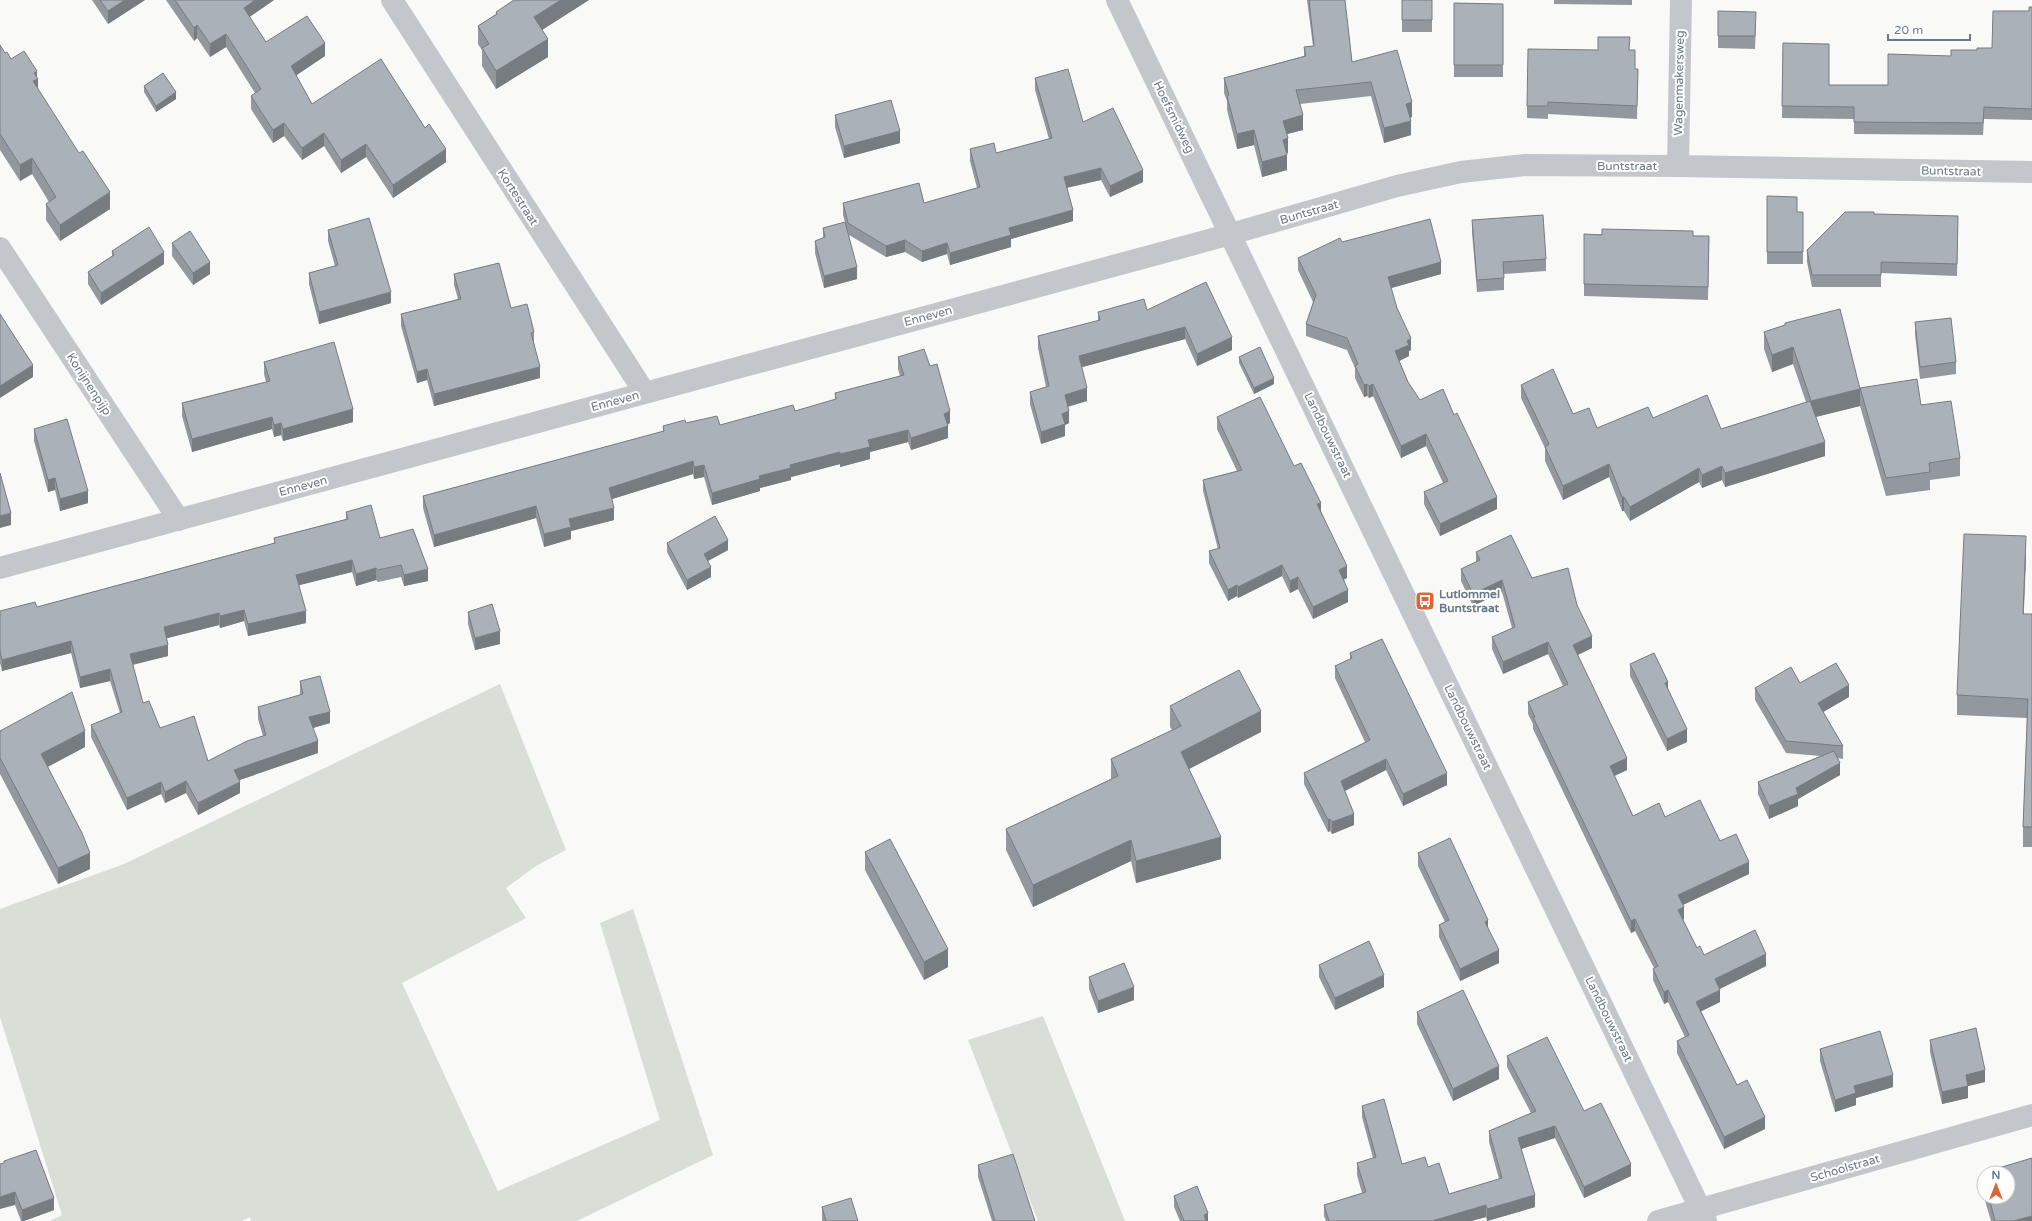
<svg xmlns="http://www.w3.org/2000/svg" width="2032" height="1221" font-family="'Varela Round',sans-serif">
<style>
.green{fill:#d9ded7}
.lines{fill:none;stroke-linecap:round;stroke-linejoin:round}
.minor{stroke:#c3c6ca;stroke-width:22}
.wall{fill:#92989e}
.shaded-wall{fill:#777c81}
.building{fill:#aab1b8;stroke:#777c81}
.labels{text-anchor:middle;stroke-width:4;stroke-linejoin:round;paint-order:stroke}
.street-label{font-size:12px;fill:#6a7887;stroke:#fff}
.poi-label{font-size:12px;font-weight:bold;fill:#6a7887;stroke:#fff;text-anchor:start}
</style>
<rect width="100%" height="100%" fill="#f9f9f7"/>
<path class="green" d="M500,684L566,850L536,866L506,888L526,918L402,983L498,1191L660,1120L600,923L633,909L713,1155L577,1221H251L250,1217L242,1221H50L62,1215L0,1017V909L124,864Z
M1043,1016L1125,1221H1038L968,1040Z"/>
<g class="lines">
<path class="minor" d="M392,0L645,393
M1117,0L1706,1221
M1678,166L1681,0
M0,248L179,520
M0,568L1231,234L1397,186L1461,172L1525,165L1678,166L2032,172
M1658,1221L2032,1115"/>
</g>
<path class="wall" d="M92,0H145L108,24Z
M166,0H274L249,17L266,42L325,56L296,75L312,104L446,162L393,198L366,157L341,173L324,146L302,160L284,136L273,143L251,109V96L255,93L226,47L210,57L197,38L194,41Z
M514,0H589L542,30L548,57L496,89L482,66V50L478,44V26L496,14V12Z
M1307,0H1345L1352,62L1412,117L1410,118L1411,135L1384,143L1371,96L1300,104L1303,130L1287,134L1288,153H1286L1287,170L1262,177L1254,145L1237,149L1227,110V101L1224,93V78L1304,56V47L1313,46Z
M1402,0H1432V32H1402Z
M1554,0H1632V5L1554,4Z
M1454,3L1503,4V77H1454Z
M2032,7V120L1984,119L1983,135L1854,134V119L1782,118L1783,43L1829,85H1888L1951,56L1992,48L2029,11Z
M1756,24L1755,49L1718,48V36Z
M0,45L5,53L11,59L37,77L38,89L110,209L60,241L46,220V204L49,202L32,174L20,181L0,150Z
M1598,50H1630L1635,69H1638L1637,119L1548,114V119L1527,118V106Z
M1035,78L1083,122L1143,182L1110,197L1101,180L1067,188L1073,221L1011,239V247L950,265L947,254L922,262L905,252L886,257L849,235L857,279L824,288L815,253V241L823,238V228L845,222L843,215V203H924L977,188L970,161V149L996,153L1049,139L1035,90Z
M144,86L176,99L156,112L144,92Z
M835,115L900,143L844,158L835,127Z
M1767,196L1797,212H1803V264H1767Z
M1874,214L1958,227L1957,276L1881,273V287H1812L1807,262V250Z
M1472,220L1546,259V271L1504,274V290L1477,292L1472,232Z
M328,230L391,303L319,324L309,284V273L335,266L328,241Z
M1584,234L1709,236L1708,300L1584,296Z
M1342,242L1441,274L1391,288L1397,308L1411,350L1409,351V356L1399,361L1408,382L1420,400L1454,415L1497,509L1440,536L1424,504V492L1443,483L1426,446L1401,458L1373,396L1369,398L1367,396L1364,397L1355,378V368L1347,350L1306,336V324L1313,302L1298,270V258Z
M172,243L210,274L193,285L172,256Z
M112,251L164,264L101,305L88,284V272L112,256Z
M454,274L511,308L534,332V343L540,378L434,406L427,380L417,383L401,326V314L458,299L454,285Z
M1147,310L1232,350L1197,366L1185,339L1082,367L1087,401L1068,407L1069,423L1065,425V436L1041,444L1030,404V392L1046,387L1038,348V336L1098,321V312Z
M1915,322L1956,362V374L1920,379L1915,334Z
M1785,323L1860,389L1921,405L1960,458V476L1930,480V490L1886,496L1860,406L1816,417L1825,456L1725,487L1722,480L1702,488L1699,482L1630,521L1624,511H1622L1609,477L1563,500L1545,461V448L1521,398V385L1597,428L1653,418L1721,429L1806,402L1793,364L1772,372L1764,349V332L1785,325Z
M898,357L930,366L950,423L947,425L948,438L911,450L908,442L870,452V459L840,467V464L791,477V480L760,488V491L712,505L704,477L694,479L693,474L612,499L614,520L571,531V539L544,547L536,518L434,547L423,508V496L663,432V426L686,423L720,425L795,411L835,400V393L900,376L898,369Z
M1239,357L1274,384L1254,394L1239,363Z
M264,362L353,422L283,441L281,435L274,437L272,429L192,452L182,416V403L266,382L264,374Z
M1217,417L1294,466L1321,511L1347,578L1344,579L1348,602L1313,619L1298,589L1290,593L1282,576L1238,598L1237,596L1228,601L1209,563V551L1218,549L1203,491V480L1237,471L1217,429Z
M34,429L88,503L60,511L55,490L48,492L34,441Z
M346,512L380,538L428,581L404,586L401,577L378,582L376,580L356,586L352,572L299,585L306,623L248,636L244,621L220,628L219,625L167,638L168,656L133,665L143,703L160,728L208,761L263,736L258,719V707L300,695V681L330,723L313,728L318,753L239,780L240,793L198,815L186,793L165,803L161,794L127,810L91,737V725L120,713L110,681L80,688L71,653L2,671L0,663V611L37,607L274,543V538L346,519Z
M667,543L728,550L708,561L711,577L687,590L667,552Z
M1476,552L1532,578L1577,605L1592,648L1578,655L1627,770L1614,776L1633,816L1665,817L1720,841L1749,874L1683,905L1684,919L1683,920L1697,948L1704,955L1766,966L1720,989V1002L1701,1011L1737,1085L1765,1129L1724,1149L1677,1053V1041L1685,1037L1668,1002L1664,1004L1653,980V969L1654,968L1635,931L1631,933L1533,729V724L1528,714V702L1563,686L1548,654L1503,674L1492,649V637L1512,628L1502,592L1473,606L1461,581V569L1476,562Z
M2026,556L2023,614H2032V847H2023V827L2027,718L1957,715V695Z
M468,612L500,644L475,650L468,624Z
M1350,653L1447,785L1403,806L1386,770L1344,791L1354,825L1332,834L1330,831L1328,832L1304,784V773L1365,742L1335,678V666L1350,659Z
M1630,664L1668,689L1687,742L1667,751L1630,676Z
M1800,683L1849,697L1823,712L1843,746V759L1837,758L1840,775L1798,799V806L1769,819L1758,794V782L1820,756L1786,753L1755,700V688Z
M1170,706L1261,732L1189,769L1221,859L1136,883L1131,861L1033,907L1006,850V829L1111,779V759L1172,730L1170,727Z
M0,731L85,747L48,767L90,869L58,884L0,774Z
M865,852L948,967L924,980L865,870Z
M1418,853L1499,963L1460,981L1439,937V925L1445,922L1418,866Z
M1319,965L1384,987L1335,1010L1319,977Z
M1089,977L1134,1000L1098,1013L1089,989Z
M1417,1012L1499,1079L1453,1101L1417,1024Z
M1930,1040L1985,1082L1968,1086V1098L1942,1104L1930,1052Z
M1820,1049L1893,1087L1856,1098V1105L1835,1112L1820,1061Z
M1507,1056L1584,1111L1631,1176L1584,1198L1555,1138L1521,1149L1535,1207L1487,1221L1486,1217L1471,1221H1326L1324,1216V1205L1362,1193L1357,1175V1163L1373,1158L1362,1117V1106L1402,1164L1428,1167L1449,1194L1499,1179L1489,1142V1131L1531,1113L1507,1067Z
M2032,1158V1221H1991L1984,1197H2008V1173H1984V1196L1982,1189V1173Z
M4,1161L54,1210L24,1221H21L15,1205Z
M978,1165L1035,1221H992L978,1177Z
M1174,1196L1208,1221H1180L1174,1207Z
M822,1207L858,1221H822Z"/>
<path class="shaded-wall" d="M125,0H145L108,24V11Z
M255,0H274L244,21V8Z
M561,0H589L534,35V17Z
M197,25V38L194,41V28Z
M226,34V47L210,57V44Z
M548,39V57L496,89V71Z
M325,43V56L291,79V66Z
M37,71V79H38V95L33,81L34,73Z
M176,92V99L156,112V106Z
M1412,102V117L1406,119V104Z
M1303,115V130L1283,135V121Z
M1411,121V135L1384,143V128Z
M284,123V136L273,143V130Z
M1254,130V145L1237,149V134Z
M900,131V143L844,158V146Z
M324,133V146L302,160V148Z
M1288,138V153L1283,155V140Z
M366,144V157L341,173V160Z
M446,149V162L393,198V185Z
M1287,155V170L1262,177V162Z
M32,158V174L20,181V165Z
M1101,168V180L1064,188V177Z
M1143,170V182L1110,197V186Z
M110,192V209L60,241V225Z
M1073,210V221L1011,239V247L950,265V253L1009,228Z
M905,240V252L886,257V246Z
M947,243V254L922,262V251Z
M164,252V264L101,305V293Z
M210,262V274L193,285V273Z
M1441,262V274L1388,289V277Z
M857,267V279L824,288V276Z
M391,292V303L319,324V312Z
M1185,327V339L1079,368V356Z
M1232,337V350L1197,366V354Z
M1411,338V350L1409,351V356L1395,363V351L1407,341Z
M1793,347V364L1772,372V355Z
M33,365V377L0,398V386Z
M540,367V378L434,406V394Z
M427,369V380L417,383V372Z
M1274,378V384L1254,394V388Z
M1367,384V396L1364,397V385Z
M1373,384V396L1369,398V386Z
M1087,388V401L1065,407V395Z
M1860,389V406L1811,418V401Z
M353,409V422L283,441V429Z
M950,411V423L944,426V414Z
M1069,411V423L1065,425V436L1041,444V432L1062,414Z
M272,417V429L192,452V439Z
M281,423V435L274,437V425Z
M948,426V438L911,450V438Z
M908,430V442L870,452V459L840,467V454L868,440Z
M1426,434V446L1401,458V446Z
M1825,442V456L1725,487V473Z
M840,452V464L791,477V480L760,488V491L712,505V493L790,465Z
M693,461V474L609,500V488Z
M1609,464V477L1563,500V486Z
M704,465V477L694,479V467Z
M1722,466V480L1702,488V475Z
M1699,468V482L1630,521V507Z
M55,478V490L48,492V480Z
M88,491V503L60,511V499Z
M1497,497V509L1440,536V524Z
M1622,497H1624V511H1622Z
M1321,503V514L1317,504Z
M536,506V518L434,547V535Z
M614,508V520L571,531V539L544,547V534L569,519Z
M11,513V525L0,528V516Z
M2026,536V556L2023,634V614Z
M728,540V550L704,563V554Z
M352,560V572L296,586V575Z
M1282,565V576L1238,598V587Z
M1347,566V578L1339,582V570Z
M711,567V577L687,590V580Z
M376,568V580L356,586V574Z
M428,569V581L404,586V575Z
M1298,577V589L1290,593V581Z
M1502,580V592L1473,606V594Z
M1237,585V596L1228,601V590Z
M1348,590V602L1313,619V607Z
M244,610V621L220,628V616Z
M306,611V623L248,636V624Z
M219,613V625L164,639V627Z
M500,631V644L475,650V638Z
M1592,636V648L1573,657V645Z
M71,641V653L2,671V660Z
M1548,642V654L1503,674V662Z
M168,645V656L130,665V654Z
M110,669V681L80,688V677Z
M1668,682V694L1665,683Z
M1849,685V697L1818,715V703Z
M1261,711V732L1181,773V752Z
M330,712V723L309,729V717Z
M1687,729V742L1667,751V739Z
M85,731V747L41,770V754Z
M318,741V753L234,782V770Z
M1627,758V770L1610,778V766Z
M1386,759V770L1341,793V781Z
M1840,763V775L1798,799V806L1769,819V806L1796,788Z
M1447,773V785L1403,806V794Z
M186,781V793L165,803V792Z
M161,782V794L127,810V798Z
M240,782V793L198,815V803Z
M1354,814V825L1332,834V822Z
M1330,819V831L1328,832V820Z
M1221,837V859L1136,883V861Z
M1131,840V861L1033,907V885Z
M90,853V869L58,884V868Z
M1749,862V874L1678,907V895Z
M1684,907V919L1678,922V910Z
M1635,919V931L1631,933V921Z
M1488,920V932L1485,922Z
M948,949V967L924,980V962Z
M1499,950V963L1460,981V969Z
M1766,954V966L1715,991V979Z
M1384,975V987L1335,1010V998Z
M1134,987V1000L1098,1013V1001Z
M1668,990V1002L1664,1004V992Z
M1720,990V1002L1696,1014V1002Z
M1499,1066V1079L1453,1101V1089Z
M1985,1070V1082L1968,1086V1098L1942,1104V1092L1966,1075Z
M1893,1075V1087L1856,1098V1105L1835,1112V1100L1854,1086Z
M1765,1117V1129L1724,1149V1137Z
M1555,1126V1138L1518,1150V1138Z
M1631,1164V1176L1584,1198V1187Z
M15,1192V1205L0,1209V1197Z
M1535,1195V1207L1487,1221V1209Z
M54,1198V1210L24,1221H22V1210Z
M1486,1205V1217L1471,1221H1432Z
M1208,1213V1221H1204V1215Z
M2032,1216V1221H2013Z"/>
<path class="building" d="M100,0H125L108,11Z
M175,0H255L244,8L266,42L307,16L325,43L291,66L312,104L381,59L425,128L429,124L446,149L393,185L366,144L341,160L324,133L302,148L284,123L273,130L251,96L261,89L226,34L210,44L197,25L194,28Z
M514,0H561L534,17L548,39L496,71L482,48L489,44L478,26L497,14L496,12Z
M1309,0H1345L1352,62L1397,50L1412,102L1406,104L1411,121L1384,128L1371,82L1296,90L1303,115L1283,121L1288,138L1283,140L1287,155L1262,162L1254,130L1237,134L1227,96L1229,95L1224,78L1306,56L1304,47L1314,46Z
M1402,0H1432V20H1402Z
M1454,3L1503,4V65H1454Z
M2029,7H2032V109L1984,107L1983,123L1854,122V107L1782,106L1783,43L1829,44V85H1888V54L1951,56V50H1977V48H1992L1993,11H2029Z
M1718,11L1756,12L1755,36H1718Z
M1598,37H1630L1629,50H1635V69H1638L1637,106L1548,102V106H1527L1528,49L1598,50Z
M0,45L5,53L7,52L11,59L24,51L37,71L34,73L38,79L33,81L79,153L83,151L110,192L60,225L46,204L56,197L32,158L20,165L0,134Z
M1068,69L1083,122L1113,108L1143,170L1110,186L1101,168L1064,177L1073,210L1009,228L1011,235L950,253L947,243L922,251L905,240L886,246L848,223L843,203L919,183L924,203L980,187L970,149L994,143L996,153L1052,138L1035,78Z
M163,73L176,92L156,106L144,86Z
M891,100L900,131L844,146L835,115Z
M1767,196L1797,197V212H1803V252H1767Z
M1845,212H1874V214L1958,216L1957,264L1881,262V275H1812L1807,250Z
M1543,215L1546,259L1503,262L1504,278L1477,280L1472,220Z
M369,218L391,292L319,312L309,273L338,265L328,230Z
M1430,219L1441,262L1388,277L1397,308L1411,338L1407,341L1409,345L1395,351L1408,382L1420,400L1443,389L1454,415L1457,413L1497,497L1440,524L1424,492L1448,481L1426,434L1401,446L1373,384L1369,386L1367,384L1364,385L1355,366L1358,364L1347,338L1306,324L1316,295L1298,258L1340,238L1342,242Z
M845,222L857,267L824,276L815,241L825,237L823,228Z
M149,227L164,252L101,293L88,272L114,255L112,251Z
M1602,229L1693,231V236H1709L1708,287L1584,284V234L1602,235Z
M190,231L210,262L193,273L172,243Z
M499,263L511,308L527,304L534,332L531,333L540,367L434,394L427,369L417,372L401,314L461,299L454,274Z
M1206,282L1232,337L1197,354L1185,327L1079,356L1087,388L1065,395L1069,411L1062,414L1065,424L1041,432L1030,392L1049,386L1038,336L1100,320L1098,312L1144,299L1147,310Z
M1840,309L1860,389L1811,401L1793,347L1772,355L1764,332L1785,325V323Z
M0,314L33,365L0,386Z
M1951,318L1956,362L1920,367L1915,322Z
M334,342L353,409L283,429L281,423L274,425L272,417L192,439L182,403L270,381L264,362Z
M1260,347L1274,378L1254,388L1239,357Z
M924,349L930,366L937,364L950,411L944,414L948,426L911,438L908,430L868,440L870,447L840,454V452L790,465L791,468L759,476L760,479L712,493L704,465L694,467L693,461L609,488L614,508L569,519L571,527L544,534L536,506L434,535L423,496L664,431L663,426L685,420L686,423L717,416L720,425L793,405L795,411L836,399L835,393L904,375L898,357Z
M1553,369L1573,414L1589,408L1597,428L1648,407L1653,418L1707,395L1721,429L1810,401L1825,442L1725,473L1722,466L1702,475L1699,468L1630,507L1624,497H1622L1609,464L1563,486L1545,447L1549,444L1521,385Z
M1917,379L1921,405L1951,401L1960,458L1929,463L1930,472L1886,478L1860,388Z
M1260,397L1294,466L1301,463L1321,503L1317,504L1347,566L1339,570L1348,590L1313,607L1298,577L1290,581L1282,565L1238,587L1237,585L1228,590L1209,551L1220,548L1203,480L1242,470L1217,417Z
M67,419L88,491L60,499L55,478L48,480L34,429Z
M0,473L11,513L0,516Z
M371,505L380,538L413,529L428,569L404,575L401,565L378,570L376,568L356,574L352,560L296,575L306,611L248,624L244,610L220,616L219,613L164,627L168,645L130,654L143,703L149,701L160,728L194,716L208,761L247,741L266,735L258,707L303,694L300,681L320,676L330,712L309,717L318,741L234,770L240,782L198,803L186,781L165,792L161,782L127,798L91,725L122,712L110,669L80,677L71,641L2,660L0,651V611L35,602L37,607L275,543L274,538L348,519L346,512Z
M715,516L728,540L704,554L711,567L687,580L667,543Z
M1964,534L2026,536L2023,614H2032V827H2023L2028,699L1957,695Z
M1511,535L1532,578L1568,568L1577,605L1592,636L1573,645L1627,758L1610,766L1633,816L1659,803L1665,817L1700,800L1720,841L1736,834L1749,862L1678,895L1684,907L1678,910L1697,948L1700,946L1704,955L1755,930L1766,954L1715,979L1720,990L1696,1002L1737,1085L1747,1080L1765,1117L1724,1137L1677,1041L1689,1035L1668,990L1664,992L1653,969L1658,966L1635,919L1631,921L1533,717H1535L1528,702L1568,684L1548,642L1503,662L1492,637L1515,627L1502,580L1473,594L1461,569L1480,560L1476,552Z
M492,604L500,631L475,638L468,612Z
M1382,639L1447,773L1403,794L1386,759L1341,781L1354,814L1332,822L1330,819L1328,820L1304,773L1370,740L1335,666L1352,658L1350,653Z
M1654,653L1668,682L1665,683L1687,729L1667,739L1630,664Z
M1836,663L1849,685L1818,703L1843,746L1786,741L1755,688L1791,667L1800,683Z
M1239,670L1261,711L1181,752L1221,837L1136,861L1131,840L1033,885L1006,829L1118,776L1111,759L1181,726L1170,706Z
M72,692L85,731L41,754L82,833L90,853L58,868L0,758V731Z
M1834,751L1840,763L1796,788L1798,794L1769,806L1758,782Z
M1450,838L1488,920L1485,922L1499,950L1460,969L1439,925L1449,920L1418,853Z
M890,839L948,949L924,962L865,852Z
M1369,941L1384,975L1335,998L1319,965Z
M1124,963L1134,987L1098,1001L1089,977Z
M1463,990L1499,1066L1453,1089L1417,1012Z
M1976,1028L1985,1070L1966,1075L1968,1086L1942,1092L1930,1040Z
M1880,1031L1893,1075L1854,1086L1856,1093L1835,1100L1820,1049Z
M1547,1037L1584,1111L1601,1103L1631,1164L1584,1187L1555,1126L1518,1138L1535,1195L1487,1209L1486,1205L1432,1221H1329L1324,1205L1366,1192L1357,1163L1376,1157L1362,1106L1384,1099L1402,1164L1425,1157L1428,1167L1439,1163L1449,1194L1502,1178L1489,1131L1536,1111L1507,1056Z
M36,1150L54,1198L22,1210L15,1192L0,1197V1164L4,1163V1161Z
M1013,1154L1035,1221H995L978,1165Z
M2032,1158V1216L2013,1221H1995L1989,1197H2008V1173H1984V1180L1982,1173Z
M1197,1186L1208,1213L1204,1215L1206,1221H1184L1174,1196Z
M851,1198L858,1221H826L822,1207Z"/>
<defs>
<symbol id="bus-square" viewBox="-11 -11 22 22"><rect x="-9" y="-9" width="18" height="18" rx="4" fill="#dc6635" stroke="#fff"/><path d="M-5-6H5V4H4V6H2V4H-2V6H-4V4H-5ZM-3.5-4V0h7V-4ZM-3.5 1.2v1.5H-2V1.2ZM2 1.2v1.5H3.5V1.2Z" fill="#fff"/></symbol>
</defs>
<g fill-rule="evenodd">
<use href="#bus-square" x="1414" y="590" width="22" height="22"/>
</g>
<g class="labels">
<g class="street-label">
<text transform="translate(1679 83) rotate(-89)" y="4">Wagenmakersweg</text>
<text transform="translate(1174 117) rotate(64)" y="4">Hoefsmidweg</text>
<text x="1627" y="170">Buntstraat</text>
<text transform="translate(1951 171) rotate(1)" y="4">Buntstraat</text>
<text transform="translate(518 197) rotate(57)" y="4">Kortestraat</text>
<text transform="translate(1309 212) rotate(-16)" y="4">Buntstraat</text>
<text transform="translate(928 316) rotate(-15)" y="4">Enneven</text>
<text transform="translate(89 384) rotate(57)" y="4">Konijnenpijp</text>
<text transform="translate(615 401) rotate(-15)" y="4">Enneven</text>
<text transform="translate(1328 435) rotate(64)" y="4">Landbouwstraat</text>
<text transform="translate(303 486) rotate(-15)" y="4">Enneven</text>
<text transform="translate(1468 727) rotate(64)" y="4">Landbouwstraat</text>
<text transform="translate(1609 1019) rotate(64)" y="4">Landbouwstraat</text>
<text transform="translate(1845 1168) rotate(-16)" y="4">Schoolstraat</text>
</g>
<g class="poi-label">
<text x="1439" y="598">Lutlommel<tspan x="1439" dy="14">Buntstraat</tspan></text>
</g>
</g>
<g transform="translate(1996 1185)"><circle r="19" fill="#ffffff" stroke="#c3c9cf"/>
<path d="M0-3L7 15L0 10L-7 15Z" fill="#dc6635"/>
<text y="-6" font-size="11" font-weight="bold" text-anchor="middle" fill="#6a7887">N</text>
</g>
<path d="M1888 34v6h82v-6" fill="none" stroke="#6a7887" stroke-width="2"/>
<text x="1894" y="34" font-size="12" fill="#6a7887" stroke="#ffffff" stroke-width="3" paint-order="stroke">20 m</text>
</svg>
